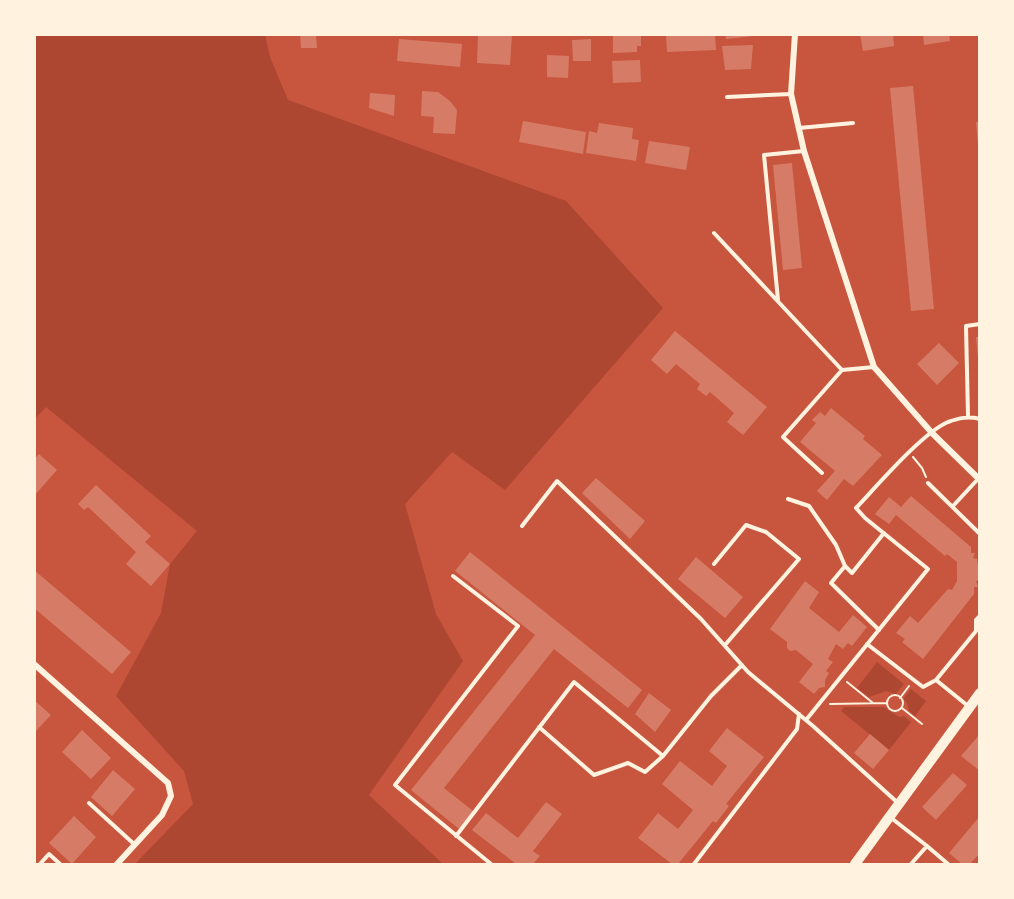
<svg xmlns="http://www.w3.org/2000/svg" width="1014" height="899" font-family="'Open Sans',sans-serif">
<style>
.green{fill:#ae4732}
.building{fill:#d67c66}
.lines{fill:none;stroke-linecap:round;stroke-linejoin:round}
.path{stroke:#fff3e0;stroke-width:2}
.service{stroke:#fff3e0;stroke-width:4}
.minor{stroke:#fff3e0;stroke-width:6}
.secondary{stroke:#fff3e0;stroke-width:10}
</style>
<rect width="100%" height="100%" fill="#c8553d"/>
<path class="green" d="M35,34L265,35L270,57L288,100L566,201L663,308L505,490L452,452L405,504L436,614L463,661L369,795L443,864H135L193,804L184,771L116,696L161,613L170,564L197,531L46,407L35,419Z
M877,662L904,684L896,693L898,695L886,691L869,697L857,688Z
M911,689L926,701L915,716L909,711L907,703L903,699Z
M844,707H884L899,717L904,716L911,722L889,750L841,711Z"/>
<path class="building" d="M300,34H316L317,48H301Z
M478,34H512L510,65L477,63Z
M616,34H641V46H637V52L613,53V35Z
M666,34H715L716,50L667,52Z
M725,34H754V36L726,39Z
M860,34H893L894,46L863,51Z
M923,34H949L950,41L924,45Z
M399,39L462,44L460,67L397,61Z
M591,39V61H573L572,40Z
M753,45L751,69L725,70L722,46Z
M547,55L569,56L568,78L547,77Z
M640,60L641,82L613,83L612,61Z
M913,86L934,309L911,311L890,88Z
M422,91L438,92L450,101L457,110L455,134L433,133L434,117L421,116Z
M370,93L395,95L394,116L369,108Z
M523,121L586,132L583,154L519,142Z
M976,122H980V144L978,145Z
M599,123L633,128L632,139L639,140L636,161L586,153L589,131L597,133Z
M649,141L690,147L686,170L645,163Z
M792,163L802,268L783,270L773,165Z
M675,331L767,407L743,435L727,422L734,413L710,392L706,396L697,389L700,384L676,364L667,374L651,360Z
M976,337H980V358H978Z
M939,343L959,363L937,385L917,364Z
M831,408L865,436L863,439L882,455L853,486L844,479L827,500L817,491L835,471L800,442L816,423L812,420L820,412L825,416Z
M39,454L57,470L34,496V460Z
M596,478L645,521L630,539L582,493Z
M96,485L151,536L145,542L170,564L151,586L126,564L136,552L88,507L84,510L78,504Z
M911,496L971,547V553H975L973,558L977,559L980,578V580L976,581L978,587H974V594L923,659L902,642L905,639L896,633L910,616L918,623L948,589L952,590L957,581V562L947,554L945,556L896,515L889,524L875,514L889,497L901,507Z
M470,552L642,690L628,708L554,649L444,788L473,811L459,829L411,790L535,635L455,571Z
M696,557L743,597L725,618L678,579Z
M34,570L131,652L112,674L34,608Z
M805,581L819,592L809,608L839,632L853,615L867,627L852,646L848,643L843,649L836,644L828,659L833,662L826,671L829,673L825,680V687L819,688L814,694L799,682L813,664L796,650L790,651L787,648V642L770,629Z
M649,693L671,710L655,732L635,714Z
M34,700L51,715L34,733Z
M727,728L764,757L726,804L729,806L716,823L713,821L678,864H672L638,838L658,813L678,829L693,810L662,784L680,761L712,786L727,766L709,751Z
M82,730L111,758L91,779L62,752Z
M870,734L889,750L873,769L854,753Z
M980,734V771L961,756Z
M113,770L135,789L112,816L91,797Z
M953,773L967,785L936,820L922,807Z
M546,802L562,814L533,851L540,856L533,864H516L472,830L486,813L518,838Z
M74,816L96,837L72,864L49,843Z
M980,816V853L970,864H962L949,853Z"/>
<g class="lines">
<path class="path" d="M913,457L922,468L926,477
M847,682L873,703
M887 703a8 8 0 1 1 16 0a8 8 0 1 1-16 0Z
M900,698L909,686
M830,704L887,703
M902,708L922,724"/>
<path class="service" d="M727,97L791,94
M799,128L853,123
M714,233L842,370L874,367
M778,300L764,155L804,151
M968,416L966,326L980,324
M822,473L783,437L842,370
M928,483L980,534
M788,499L809,506L836,545L845,566
M953,506L978,479
M522,526L557,481L701,619L748,672L813,726L898,803
M714,564L746,525L766,532L799,559L725,645
M453,576L518,626L395,785L491,864
M879,630L831,583L845,566L852,573L884,533
M867,644L923,687L936,680L968,706
M936,680L976,631V620L980,616
M806,720L928,569L865,518L856,508C877,486 922,433 948,422C959,418 968,416 980,419
M539,727L594,775L628,763L645,772L663,756
M89,803L134,844
M890,817L927,846L911,864
M456,836L574,682L663,756L711,696L742,665
M927,846L948,864
M40,864L49,854L60,864
M694,864L797,729L799,714"/>
<path class="minor" d="M795,34L791,94L804,151L874,367L932,433L980,480
M34,664L168,783L171,796L162,815L117,864"/>
<path class="secondary" d="M855,864L980,693"/>
</g>
<rect width="1014" height="899" fill="none" stroke="#fff3e0" stroke-width="72"/>
</svg>
